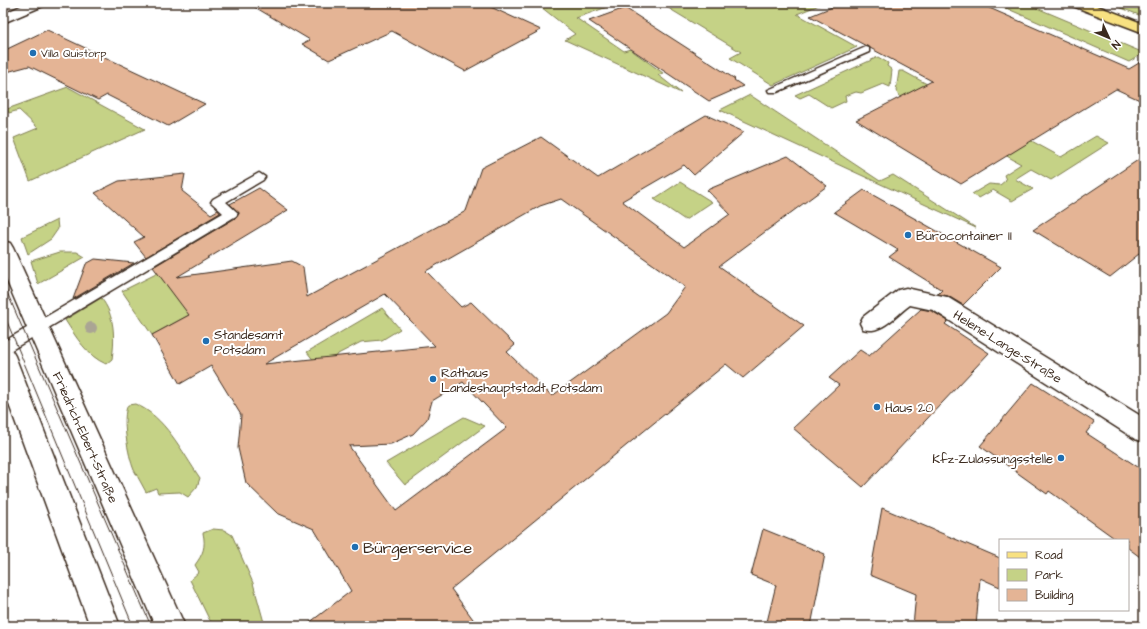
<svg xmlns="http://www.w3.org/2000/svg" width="1147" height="629" font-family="'Architects Daughter',sans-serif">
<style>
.green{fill:#c5d286;stroke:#807e52}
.building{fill:#e4b495;stroke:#3b2a1e;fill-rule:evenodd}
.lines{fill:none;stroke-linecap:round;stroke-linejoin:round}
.lane-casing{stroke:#3b2a1e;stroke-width:3}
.street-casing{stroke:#3b2a1e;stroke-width:3}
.secondary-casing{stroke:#3b2a1e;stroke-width:3}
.primary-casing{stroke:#3b2a1e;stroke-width:3}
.lane{fill:#fff;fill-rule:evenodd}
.street{fill:#fff;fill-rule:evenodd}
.secondary{fill:#fff;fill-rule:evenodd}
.primary{fill:#f8e181;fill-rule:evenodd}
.tram{stroke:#3b2a1e;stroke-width:1}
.tree{fill:#aaa594}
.poi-dot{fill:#1f6fb2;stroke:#fff;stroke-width:1.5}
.labels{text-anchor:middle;stroke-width:4;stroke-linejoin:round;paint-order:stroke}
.far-poi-label{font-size:11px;fill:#3b2a1e;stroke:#fff;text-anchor:start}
.poi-label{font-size:13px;fill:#3b2a1e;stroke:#fff;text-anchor:start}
.street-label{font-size:13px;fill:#3b2a1e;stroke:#fff}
.near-poi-label{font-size:16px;fill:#3b2a1e;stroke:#fff;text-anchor:start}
</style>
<rect width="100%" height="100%" fill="#fff"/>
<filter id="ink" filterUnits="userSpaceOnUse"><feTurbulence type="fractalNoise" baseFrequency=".025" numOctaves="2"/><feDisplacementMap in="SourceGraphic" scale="8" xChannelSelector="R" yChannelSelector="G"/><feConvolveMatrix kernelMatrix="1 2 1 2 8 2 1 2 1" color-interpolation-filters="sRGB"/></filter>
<g filter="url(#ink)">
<path class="green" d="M536,3H610L613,5L576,18L624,51L630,49L663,73L658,75L681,93L565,40L575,34Z
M660,3H824L797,14L857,47L773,85L730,58L741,52Z
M1005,3H1025L1144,53L1129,62L999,5Z
M1109,3H1124L1136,8L1140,6L1144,7V17Z
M878,57L888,63L887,66L892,70L890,87L883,84L861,93L856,92L845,96L846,101L831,108L809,94L800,98L795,95Z
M899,71H903L1061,157L1096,136L1109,143L1051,180L1031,169L1015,179L1033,189L1012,201L993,190L979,198L972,194L989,184L1000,185L1006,180L1004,175L1021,164L899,96L896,91Z
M68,87L145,129L30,181L14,138L38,128L19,110L9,113L7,109Z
M750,95L880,181L893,175L976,228L720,110Z
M680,182L712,202L685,220L654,199Z
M57,220L58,229L51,239L28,254L22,237Z
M60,252H77L85,257L38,284L31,261Z
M158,273L200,309L152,335L122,291Z
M101,298C115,315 115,338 112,359L106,364C87,356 76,337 65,320Z
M382,308L400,329L382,340L361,342L338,354L330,366L322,371L307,352Z
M135,404C165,416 182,452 200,478L197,487L188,497L180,492L158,493L156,488L146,492C142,485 138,477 134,470C128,456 121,417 128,405Z
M464,417L485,426L405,485L386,463Z
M213,529L224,530L232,535L253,583L265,626H215L209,619L190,580L199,572L195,565C203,554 206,547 203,533Z"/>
<path class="building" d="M248,3H482L541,30L465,71L392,31L329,60L302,44L310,40Z
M842,3H978L1129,69L1144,60V102L1116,89L961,184L856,120L932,81L810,16Z
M625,8L735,79L734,80L743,86L709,101L589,21Z
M47,30L205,104L168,126L107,95L98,100L29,66L3,73V51Z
M706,115L744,132L694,175L684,165L622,201L684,247L730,214L707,190L788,156L827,186L719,266L804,326L743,378L726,364L451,589L478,626H305L351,591L314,529L277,513L246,483L238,448L241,415L211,366L180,384L152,335L189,315L153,267L237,217L239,213L230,204L259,188L288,210L177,277L292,261L303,267L307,297L466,211L481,168L541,137L598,178ZM561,199L685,287L666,313L552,396L507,352L515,345L471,302L461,307L426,271L540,206ZM385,294L435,346L264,364ZM463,382L507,428L396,511L349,446L391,444L413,434L427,419L432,401Z
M1144,156V250L1110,277L1033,230Z
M185,174L182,191L211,214L218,210L220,213L146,257L134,242L144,237L95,193L119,181Z
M864,190L1001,267L963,305L948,296L938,294L942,290L889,257L898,250L834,212Z
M95,259L134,263L73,299L86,264Z
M921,309L932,311L948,321L945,324L989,353L863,487L793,428L839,385L829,378L860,350L869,356Z
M1033,383L1094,422L1086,433L1144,471V560L1128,548V540H1117L1049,491L1047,494L980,446Z
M882,508L1000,558V587L980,578L976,626H913L916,594L870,575Z
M763,529L825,554L811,626H766L776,585L751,575Z"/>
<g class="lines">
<defs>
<path id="lane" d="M866,47L869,48V52L777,92H769L768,90Z
M259,173L265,177L263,180L226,202L238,213L236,216L3,355V342L223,213L211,202L213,199Z"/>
<path id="street" d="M3,241L10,243L13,248L185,626H155L3,272Z
M906,288L947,297L1144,418V442L1135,439L933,310L910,305C896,315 881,335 863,329L860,323L863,317L898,290Z
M3,347L11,349L15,356L120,626H90L3,388Z"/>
<path id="secondary" d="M27,3H45L43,6L3,23V14Z"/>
<path id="primary" d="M1071,3H1090L1144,24V33L1073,6Z"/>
</defs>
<use href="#lane" class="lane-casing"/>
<use href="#street" class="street-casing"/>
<use href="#secondary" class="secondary-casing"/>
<use href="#primary" class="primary-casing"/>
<use href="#lane" class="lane"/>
<use href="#street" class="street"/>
<use href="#secondary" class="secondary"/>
<use href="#primary" class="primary"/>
<path class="tram" d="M3,283L151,626
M3,312L133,626"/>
</g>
<circle class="tree" cx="91" cy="328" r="6"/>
</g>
<g class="poi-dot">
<circle cx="33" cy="53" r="4"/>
<circle cx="908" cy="235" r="4"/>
<circle cx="206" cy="341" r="4"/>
<circle cx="433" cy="379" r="4"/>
<circle cx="877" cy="407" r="4"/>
<circle cx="1061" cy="458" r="4"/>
<circle cx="355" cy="547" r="4"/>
</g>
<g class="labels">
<g class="far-poi-label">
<text x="41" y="57">Villa Quistorp</text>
</g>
<g class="poi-label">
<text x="916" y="240">Bürocontainer II</text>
<text x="214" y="339">Standesamt<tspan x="214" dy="15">Potsdam</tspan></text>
<text x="441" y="377">Rathaus<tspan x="441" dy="15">Landeshauptstadt Potsdam</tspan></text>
<text x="885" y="412">Haus 20</text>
<text x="1053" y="463" text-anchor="end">Kfz-Zulassungsstelle</text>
</g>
<g class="street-label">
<text transform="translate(1008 346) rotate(32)" y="5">Helene-Lange-Straße</text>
<text transform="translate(86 437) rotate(66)" y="5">Friedrich-Ebert-Straße</text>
</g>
<g class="near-poi-label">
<text x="363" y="553">Bürgerservice</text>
</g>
</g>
<rect width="1147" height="629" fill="none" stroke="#fff" stroke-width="16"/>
<rect x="8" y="8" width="1131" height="613" fill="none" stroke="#3b2a1e" stroke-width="1.5" filter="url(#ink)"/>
<rect x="999" y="539" width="130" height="72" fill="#ffffff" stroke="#b1aaa5"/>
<rect x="1007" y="552" width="20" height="6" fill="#f8e181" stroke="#b1aaa5"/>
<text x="1035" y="559" font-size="12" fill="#3b2a1e">Road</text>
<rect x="1007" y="569" width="20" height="12" fill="#c5d286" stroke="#b1aaa5"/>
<text x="1035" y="579" font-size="12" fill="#3b2a1e">Park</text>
<rect x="1007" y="589" width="20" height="12" fill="#e4b495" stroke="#b1aaa5"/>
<text x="1035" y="599" font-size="12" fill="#3b2a1e">Building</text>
<g transform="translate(1109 38) rotate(134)" stroke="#ffffff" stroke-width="3" paint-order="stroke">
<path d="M0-3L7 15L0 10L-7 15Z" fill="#3b2a1e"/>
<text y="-6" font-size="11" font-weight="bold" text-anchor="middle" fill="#3b2a1e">N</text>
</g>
</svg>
